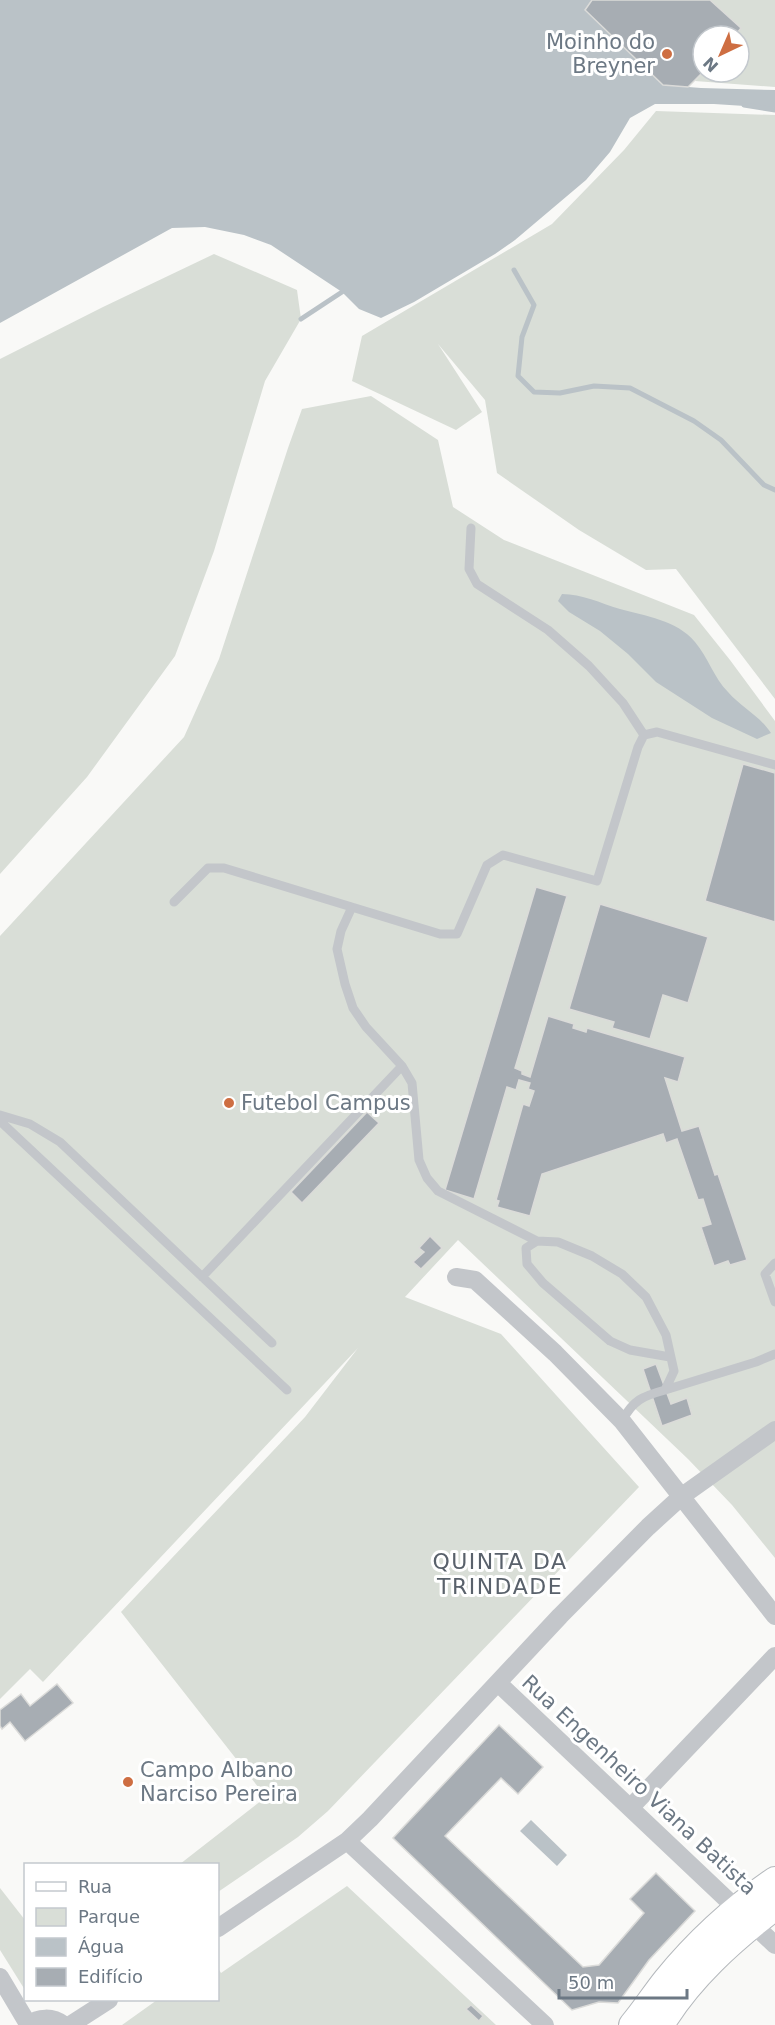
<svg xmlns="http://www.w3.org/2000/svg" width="775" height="2025" font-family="'DejaVu Sans',sans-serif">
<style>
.green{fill:#d9ded7}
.water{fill:#bac2c7}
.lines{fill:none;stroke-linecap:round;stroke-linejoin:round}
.stream{stroke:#bac2c7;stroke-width:5}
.building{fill:#a7adb3;stroke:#dbdbd9;stroke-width:1.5}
.secondary-casing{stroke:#b4b8bc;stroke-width:28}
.service{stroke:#c3c6ca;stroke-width:9}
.minor{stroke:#c3c6ca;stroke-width:18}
.secondary{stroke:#fff;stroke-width:26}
.poi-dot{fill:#ce6e42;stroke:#fff;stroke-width:2}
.labels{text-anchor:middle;stroke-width:6;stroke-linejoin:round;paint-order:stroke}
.poi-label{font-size:21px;fill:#6c7884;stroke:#fff;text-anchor:start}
.street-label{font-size:21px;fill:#6c7884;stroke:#fff}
.neighbourhood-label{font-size:22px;letter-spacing:1.5px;fill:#59616b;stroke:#fff}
</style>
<rect width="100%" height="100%" fill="#f9f9f7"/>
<path class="green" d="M710,0H775V87L695,81L703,72H739V36H735L741,28Z
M656,111L775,115V699L676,569L646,570L579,530L497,473L485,400L438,344L482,412L456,430L352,381L362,336L552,224L624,150Z
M214,254L297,290L301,319L265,381L214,551L175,656L87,777L0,874V359L103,307Z
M371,396L438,440L453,507L504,540L694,615L730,660L775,721V1558L732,1505L688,1459L458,1240L405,1297L501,1334L639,1487L328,1811L298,1837L218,1892V1864H180L266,1797L121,1612L305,1417L358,1348L43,1682L30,1669L0,1699V936L184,737L219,659L288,448L302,409Z
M347,1886L496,2025H122L157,2000H218V1968L221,1973Z
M0,1888L25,1920V1990L0,1950Z"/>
<path class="water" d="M0,0H593L585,10L663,85L701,88L775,90V108L714,104H655L630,118L610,152L586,180L515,240L495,254L414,302L381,318L359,309L342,292L271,245L244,235L205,227L172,228L0,323Z
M562,594C582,594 600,603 620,609C645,616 677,620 695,642C708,657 714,678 728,692C742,708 759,715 771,733L757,739L712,718L656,682L628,654L600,631L569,612L558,601Z
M531,1820L567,1855L557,1866L520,1831Z"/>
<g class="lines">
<path class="stream" d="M744,105L775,110
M514,270L534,305L522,337L518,376L534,392L560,393L594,386L630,388L694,421L721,440L764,485L775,490
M301,319L342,292"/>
</g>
<path class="building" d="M592,0H710L741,28L735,36H703V72L688,87L663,85L585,10Z
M743,764L775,773V922L705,901Z
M536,887L567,896L515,1068L522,1071V1074L530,1077L548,1016L574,1024L573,1028L586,1032L587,1028L685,1057L678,1082L665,1078L682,1131L699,1126L715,1175L718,1174L747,1260L730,1265L728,1261L714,1266L701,1227L711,1224L703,1199L698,1200L677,1139L666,1143L663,1134L542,1174L530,1216L497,1207L499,1201L496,1200L523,1104L529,1106L534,1091L528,1089L530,1083L519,1080L516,1090L507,1087L474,1199L445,1190Z
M600,904L708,937L688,1003L663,995L650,1039L612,1028L614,1022L569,1009Z
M367,1112L379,1123L302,1203L291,1192Z
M430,1236L442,1248L421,1269L413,1262L424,1252L419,1248Z
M656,1364L671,1404L687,1398L692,1415L662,1426L643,1369Z
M57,1684L73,1703L25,1741L10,1722L2,1729L0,1726V1710L21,1694L30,1706Z
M499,1725L543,1767L518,1794L501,1778L445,1836L583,1967L599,1965L644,1913L630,1899L656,1873L695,1911L649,1960L618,2003L599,2002L572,2010L393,1838Z
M471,2005L483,2016L479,2021L466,2009Z"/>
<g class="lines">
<defs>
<path id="secondary" d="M632,2025C644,2011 654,1995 666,1980C697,1942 734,1908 775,1880
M661,2025C689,1978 732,1940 775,1907"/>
</defs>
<use href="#secondary" class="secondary-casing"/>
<path class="service" d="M471,528L469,569L477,584L548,630L589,666L623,703L644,735
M174,902L208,868H224L440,934H457L487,865L503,855L597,881L638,747L644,735L657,732L775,765
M352,907L341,931L337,949L345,984L353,1008L366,1027L402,1066L412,1083L419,1160L427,1178L438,1191L537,1241
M0,1115L30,1124L60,1142L272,1343
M0,1121L287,1390
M775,1263L765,1274L775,1302
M202,1277L402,1066
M665,1390L756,1362L775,1354
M622,1421C633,1400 643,1396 665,1390L674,1371L666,1335L646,1297L622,1274L592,1256L558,1242L537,1241L526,1248L527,1264L543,1283L610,1341L630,1350L670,1357"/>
<path class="minor" d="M456,1277L475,1280L555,1353L622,1421L775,1616
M498,1683L775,1945
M631,1807L775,1656
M347,1841L545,2025
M218,1928L347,1841L370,1819L560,1616L648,1527L682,1496L775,1430
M0,1977L28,2024
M27,2025C39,2017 52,2016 64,2025
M70,2025L109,2000"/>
<use href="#secondary" class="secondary"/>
</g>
<g class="poi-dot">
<circle cx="667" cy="54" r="6"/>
<circle cx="229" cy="1103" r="6"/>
<circle cx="128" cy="1782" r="6"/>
</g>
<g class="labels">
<g class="poi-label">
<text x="655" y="49" text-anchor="end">Moinho do<tspan x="655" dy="24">Breyner</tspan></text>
<text x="241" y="1110">Futebol Campus</text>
<text x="140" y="1777">Campo Albano<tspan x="140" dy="24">Narciso Pereira</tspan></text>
</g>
<g class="street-label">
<text transform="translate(639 1785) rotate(43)" y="7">Rua Engenheiro Viana Batista</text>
</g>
<g class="neighbourhood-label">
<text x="500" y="1569">QUINTA DA<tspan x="500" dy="25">TRINDADE</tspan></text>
</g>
</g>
<rect x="24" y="1863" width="195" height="138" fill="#ffffff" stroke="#c4c9ce" stroke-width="1.5"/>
<rect x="36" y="1882" width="30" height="9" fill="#ffffff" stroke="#c4c9ce" stroke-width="1.5"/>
<text x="78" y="1893" font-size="18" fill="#6c7884">Rua</text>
<rect x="36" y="1908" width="30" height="18" fill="#d9ded7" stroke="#c4c9ce" stroke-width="1.5"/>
<text x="78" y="1923" font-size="18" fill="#6c7884">Parque</text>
<rect x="36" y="1938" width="30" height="18" fill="#bac2c7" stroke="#c4c9ce" stroke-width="1.5"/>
<text x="78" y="1953" font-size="18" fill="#6c7884">Água</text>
<rect x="36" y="1968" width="30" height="18" fill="#a7adb3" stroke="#c4c9ce" stroke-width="1.5"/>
<text x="78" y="1983" font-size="18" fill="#6c7884">Edifício</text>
<g transform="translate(721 54) rotate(224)"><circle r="28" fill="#ffffff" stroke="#c4c9ce" stroke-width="1.5"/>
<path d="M0-4.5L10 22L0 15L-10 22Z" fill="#ce6e42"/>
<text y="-9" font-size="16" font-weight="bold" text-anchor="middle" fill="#6c7884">N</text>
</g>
<path d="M559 1989v9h128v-9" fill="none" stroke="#6c7884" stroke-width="3"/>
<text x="568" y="1989" font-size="18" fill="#6c7884" stroke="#ffffff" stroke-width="4.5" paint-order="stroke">50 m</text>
</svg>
